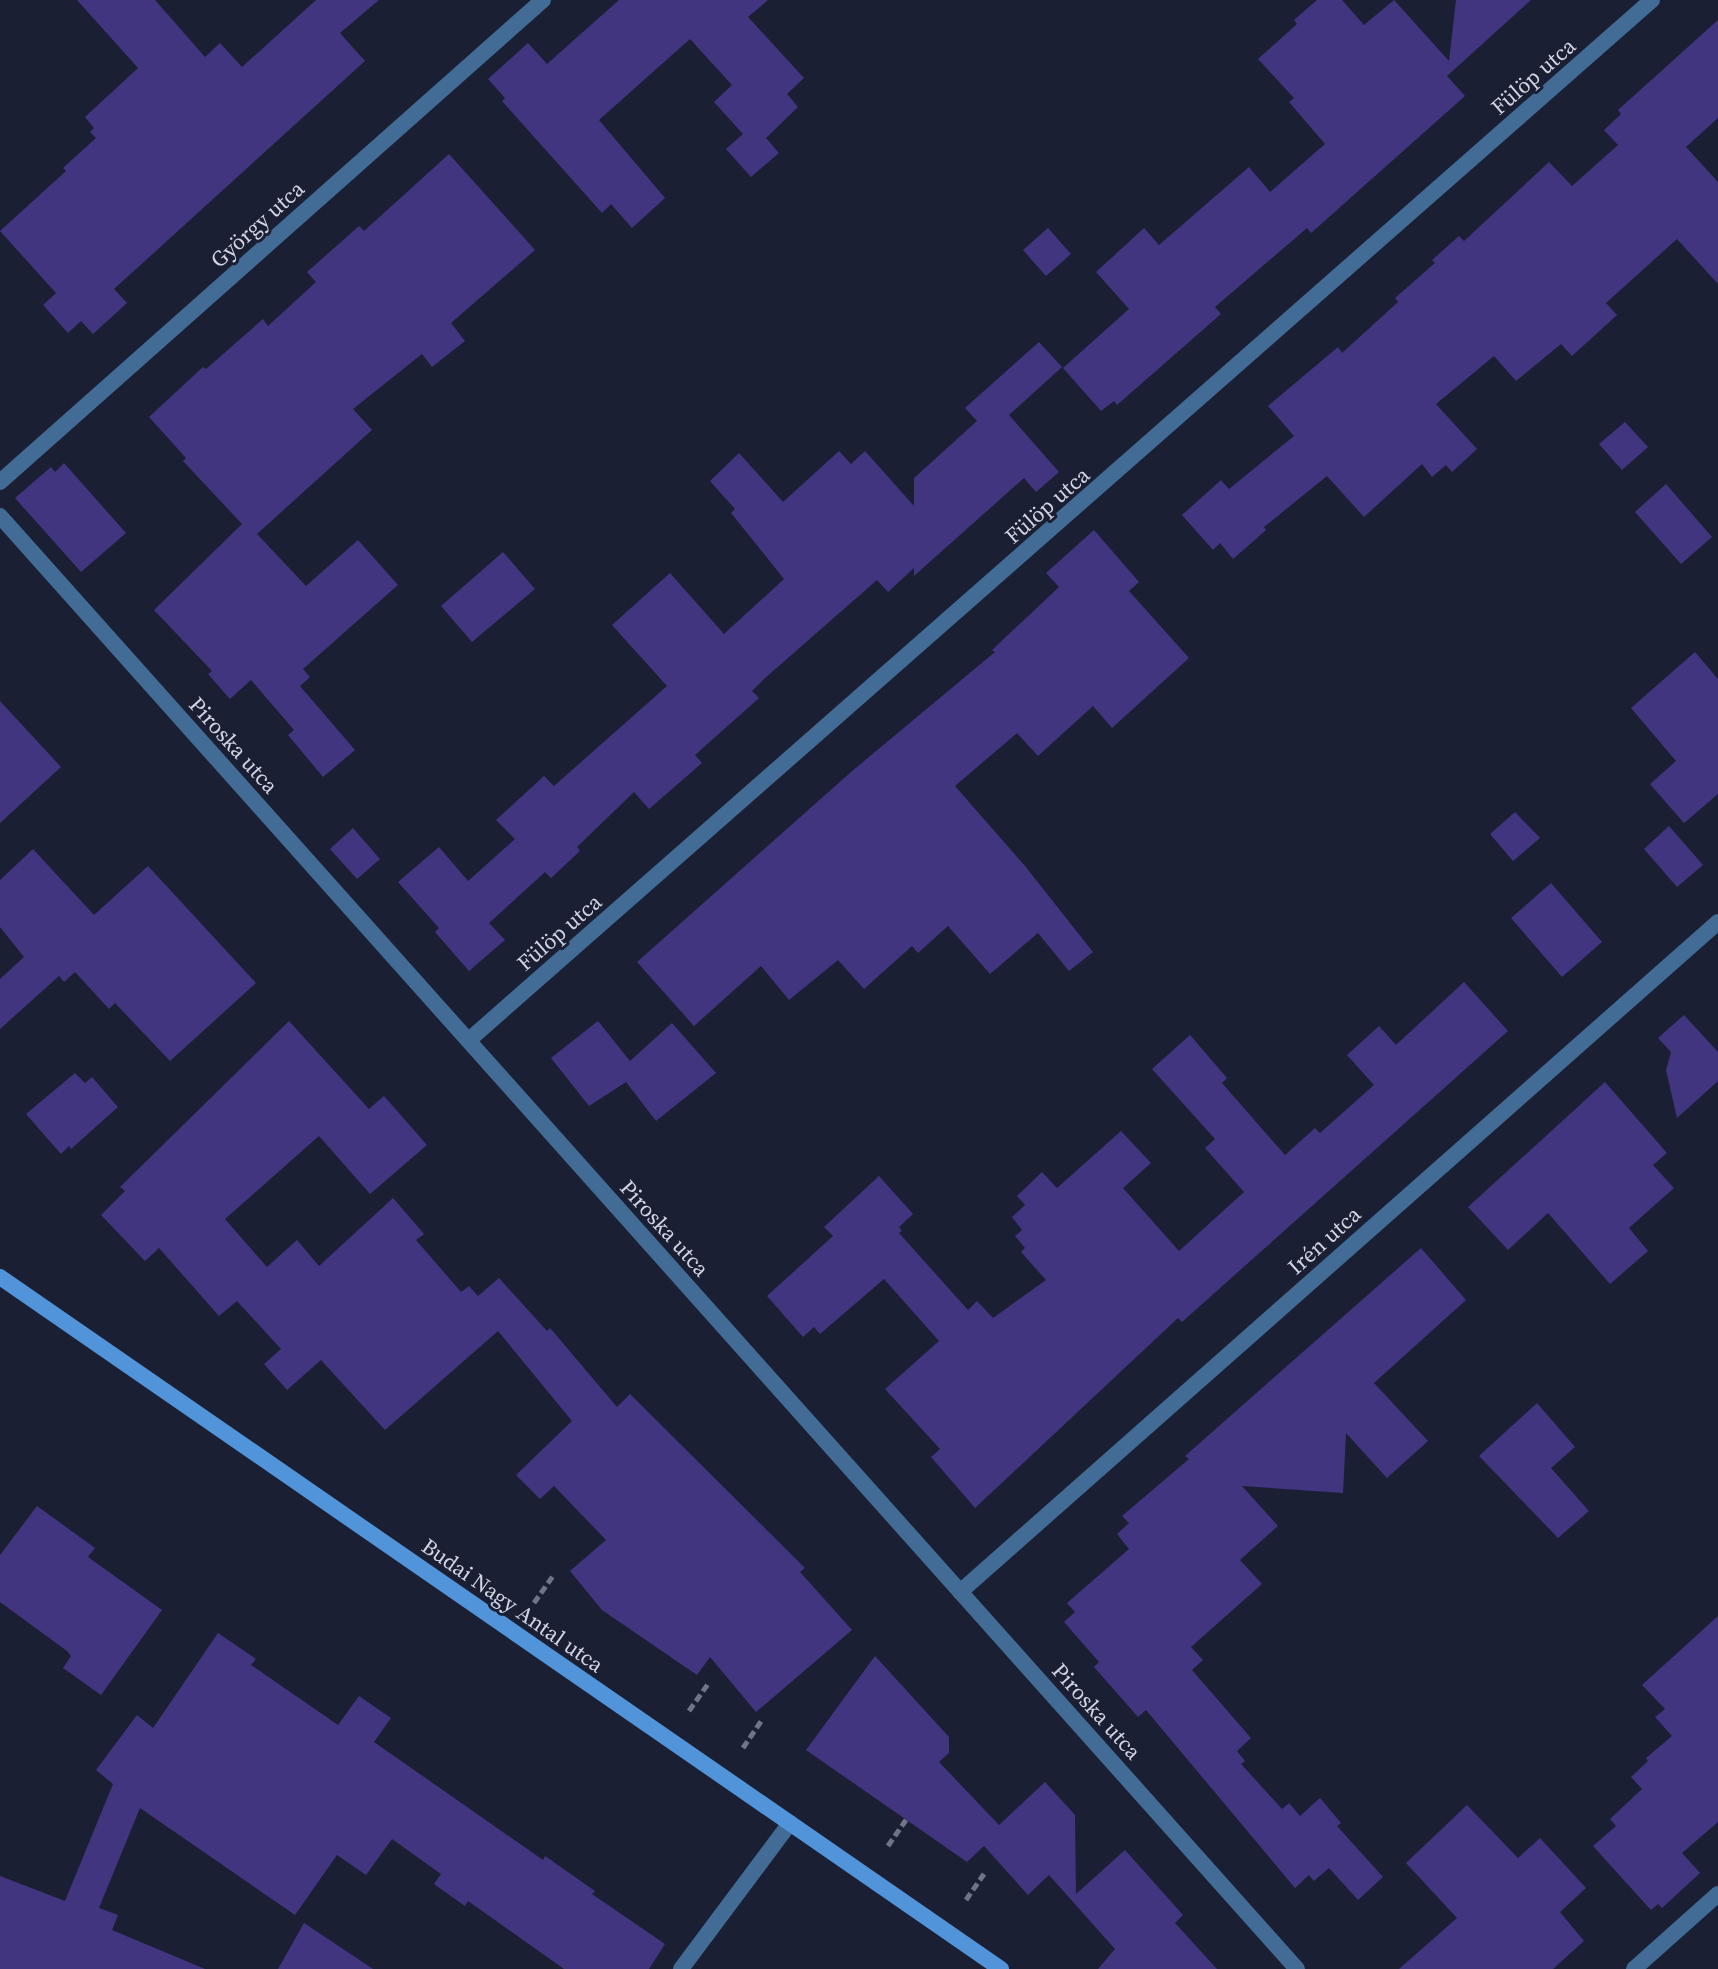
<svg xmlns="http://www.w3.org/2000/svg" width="1718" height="1969" font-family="'Source Serif 4',serif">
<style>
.building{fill:#423580}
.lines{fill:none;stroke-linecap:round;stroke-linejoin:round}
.path{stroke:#6f7486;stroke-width:5;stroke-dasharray:8 4;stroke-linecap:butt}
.street{stroke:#426b95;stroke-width:16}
.secondary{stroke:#5194d9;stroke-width:16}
.labels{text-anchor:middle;stroke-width:6;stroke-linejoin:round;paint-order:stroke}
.street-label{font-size:22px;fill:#d0d4e3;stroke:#1a1f34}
</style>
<rect width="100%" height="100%" fill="#1a1f34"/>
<path class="building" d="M77,0H155L205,57L220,43L242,67L316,0H379L340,33L365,61L114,289L127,303L93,334L81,321L68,333L43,305L56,293L0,231L66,171L63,168L96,138L90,132L94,128L85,117L138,68Z
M619,0H768L748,17L804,78L787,94L798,107L766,138L779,153L751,177L726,149L743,134L714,102L732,85L690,39L599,120L665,198L632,228L611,204L602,213L502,101L505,98L488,79L528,43L547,64Z
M1317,0H1342L1364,25L1394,0L1449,61L1456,0H1531L1447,76L1465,96L1311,233L1307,228L1215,307L1221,314L1117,405L1114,401L1101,411L1063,368L1129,309L1096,272L1144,228L1159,245L1249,167L1270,192L1325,144L1289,102L1294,98L1258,59L1297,24L1294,20Z
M1718,20V118L1686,147L1718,182V284L1677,239L1606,303L1617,315L1572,356L1561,344L1516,381L1494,356L1436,404L1477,449L1452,472L1446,465L1432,477L1422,464L1364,517L1327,476L1264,527L1266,530L1233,559L1220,543L1213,550L1182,515L1221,480L1229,489L1294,436L1268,406L1338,347L1342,353L1398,302L1395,298L1435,263L1432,260L1459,236L1464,241L1549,162L1572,186L1618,145L1604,130L1621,114L1618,110Z
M449,154L535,250L451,323L465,341L432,367L422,354L353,409L372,430L257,534L306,586L358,540L398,585L303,669L310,677L300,686L355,750L323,777L288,735L294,730L251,680L230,699L208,674L212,671L154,610L242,524L183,461L186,458L149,417L203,367L206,369L263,319L268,326L316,282L307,272L359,226L364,231Z
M1048,228L1071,254L1046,276L1023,250Z
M1039,342L1062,367L1009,415L1059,472L1036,492L1024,478L914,576V568L888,592L877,580L764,679L752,691L759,698L695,755L702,763L649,809L634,792L577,847L580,851L551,878L545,872L489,923L505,940L469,971L435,932L439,928L398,882L439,847L468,881L515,839L496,820L544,776L554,786L667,686L612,625L670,573L724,634L784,579L731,513L735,509L710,481L739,453L783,502L839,451L851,464L865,451L914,506V478L977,421L965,408Z
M1625,422L1648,447L1622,470L1599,444Z
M64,463L126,533L81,572L15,498L51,467L55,472Z
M1666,484L1712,537L1681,564L1635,512Z
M1094,530L1139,582L1129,591L1189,658L1112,728L1093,706L1038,756L1017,733L955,786L1025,866L1093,952L1069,971L1038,933L990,974L948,926L918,953L912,946L864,989L838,960L789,1000L761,966L694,1026L637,962L851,772L995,652L992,650L1059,587L1046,573Z
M503,552L535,589L472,642L441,606Z
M1695,652L1718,679V794L1684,823L1650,784L1676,761L1631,708Z
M0,701L61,767L0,823Z
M1515,812L1540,838L1513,861L1490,834Z
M1669,826L1703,865L1677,887L1644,849Z
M353,828L380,859L357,879L330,849Z
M33,849L94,915L148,866L256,983L170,1061L115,1003L109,1009L75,972L64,982L59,976L0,1029V979L24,957L0,927V880Z
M1551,883L1602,942L1562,977L1511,918Z
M1464,982L1508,1031L1182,1322L1178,1318L975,1508L931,1457L940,1449L885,1389L939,1341L884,1279L820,1334L814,1327L803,1337L767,1296L833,1236L824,1227L879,1176L913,1214L899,1227L902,1231L899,1233L968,1310L977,1301L993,1318L1046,1280L1021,1252L1025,1248L1015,1236L1022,1230L1012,1217L1025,1205L1017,1196L1042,1172L1057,1188L1121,1131L1151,1163L1123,1188L1179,1251L1244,1192L1205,1148L1215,1139L1152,1069L1190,1035L1227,1078L1222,1083L1285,1155L1315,1128L1320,1133L1374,1085L1347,1055L1379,1026L1396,1045Z
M1684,1015L1718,1052V1081L1677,1118L1666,1070L1671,1052L1658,1038Z
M289,1021L369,1109L384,1096L427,1145L370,1194L319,1136L225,1219L267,1267L297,1240L319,1266L393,1198L424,1234L416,1240L461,1292L469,1286L478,1296L499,1278L547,1331L550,1328L617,1407L630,1394L805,1568L800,1572L852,1630L756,1712L710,1657L697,1675L602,1610L570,1571L606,1540L554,1486L540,1499L516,1475L572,1421L498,1331L385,1430L321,1360L287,1390L264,1364L281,1349L237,1301L219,1316L159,1248L145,1261L101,1215L125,1191L120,1187Z
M598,1021L630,1061L672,1023L716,1073L656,1121L626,1082L589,1106L551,1058Z
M75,1073L85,1083L92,1077L118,1107L71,1149L69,1146L61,1154L26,1114Z
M1605,1082L1667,1153L1653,1165L1674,1188L1629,1228L1648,1251L1610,1284L1548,1213L1508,1250L1468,1207Z
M1421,1248L1466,1300L1374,1383L1428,1441L1387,1478L1346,1433L1343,1493L1242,1486L1278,1526L1240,1560L1262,1584L1191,1647L1203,1660L1192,1670L1251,1738L1237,1751L1245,1761L1241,1764L1282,1809L1289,1803L1300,1816L1320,1798L1341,1823L1337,1826L1383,1877L1358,1900L1329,1868L1314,1881L1309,1875L1295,1888L1146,1710L1138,1717L1094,1667L1099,1662L1064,1622L1075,1612L1067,1603L1129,1549L1117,1534L1129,1523L1122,1516L1189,1459L1185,1456Z
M1537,1403L1575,1447L1551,1468L1589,1511L1558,1538L1479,1456Z
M37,1506L95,1548L88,1557L162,1610L101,1695L63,1668L71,1656L67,1651L0,1602V1555Z
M1718,1616V1822L1682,1853L1700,1873L1662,1908L1658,1904L1651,1910L1593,1846L1616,1826L1610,1819L1642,1789L1631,1777L1648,1761L1646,1758L1672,1736L1655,1717L1665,1709L1642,1685Z
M218,1633L256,1659L251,1665L338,1725L359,1696L391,1718L374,1742L543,1860L545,1856L595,1891L592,1894L665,1944L649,1969H564L468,1901L465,1906L434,1884L441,1874L392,1839L366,1875L337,1855L295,1915L140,1808L99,1908L118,1915L112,1930L205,1969H0V1876L65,1901L113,1784L96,1770L137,1715L153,1728Z
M875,1656L949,1737V1753L939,1762L999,1825L1045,1782L1075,1815L1076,1894L1125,1850L1183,1915L1175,1923L1217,1969H1098L1115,1949L1049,1875L1028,1895L984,1846L967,1862L806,1750Z
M1467,1805L1518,1858L1540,1838L1586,1888L1560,1912L1584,1941L1553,1969H1399L1457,1918L1406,1863Z
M304,1923L373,1969H278Z"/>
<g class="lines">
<path class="path" d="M534,1603L553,1576
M689,1711L708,1684
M743,1748L762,1720
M888,1846L906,1820
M966,1900L984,1874"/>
<path class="street" d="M0,482L543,0
M0,516L1297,1969
M469,1040L1652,0
M960,1592L1718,922
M681,1969L790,1823
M1634,1969L1718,1894"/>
<path class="secondary" d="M0,1277L1001,1969"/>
</g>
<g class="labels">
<g class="street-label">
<text transform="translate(1533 76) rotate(-41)" y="8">Fülöp utca</text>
<text transform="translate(257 224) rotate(-42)" y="8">György utca</text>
<text transform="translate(1047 505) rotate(-41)" y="8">Fülöp utca</text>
<text transform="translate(234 745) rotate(48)" y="8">Piroska utca</text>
<text transform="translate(559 932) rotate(-41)" y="8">Fülöp utca</text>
<text transform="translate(665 1228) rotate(48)" y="8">Piroska utca</text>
<text transform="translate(1324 1240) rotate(-42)" y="8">Irén utca</text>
<text transform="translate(513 1605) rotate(35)" y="8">Budai Nagy Antal utca</text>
<text transform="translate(1097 1711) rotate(48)" y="8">Piroska utca</text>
</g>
</g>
</svg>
